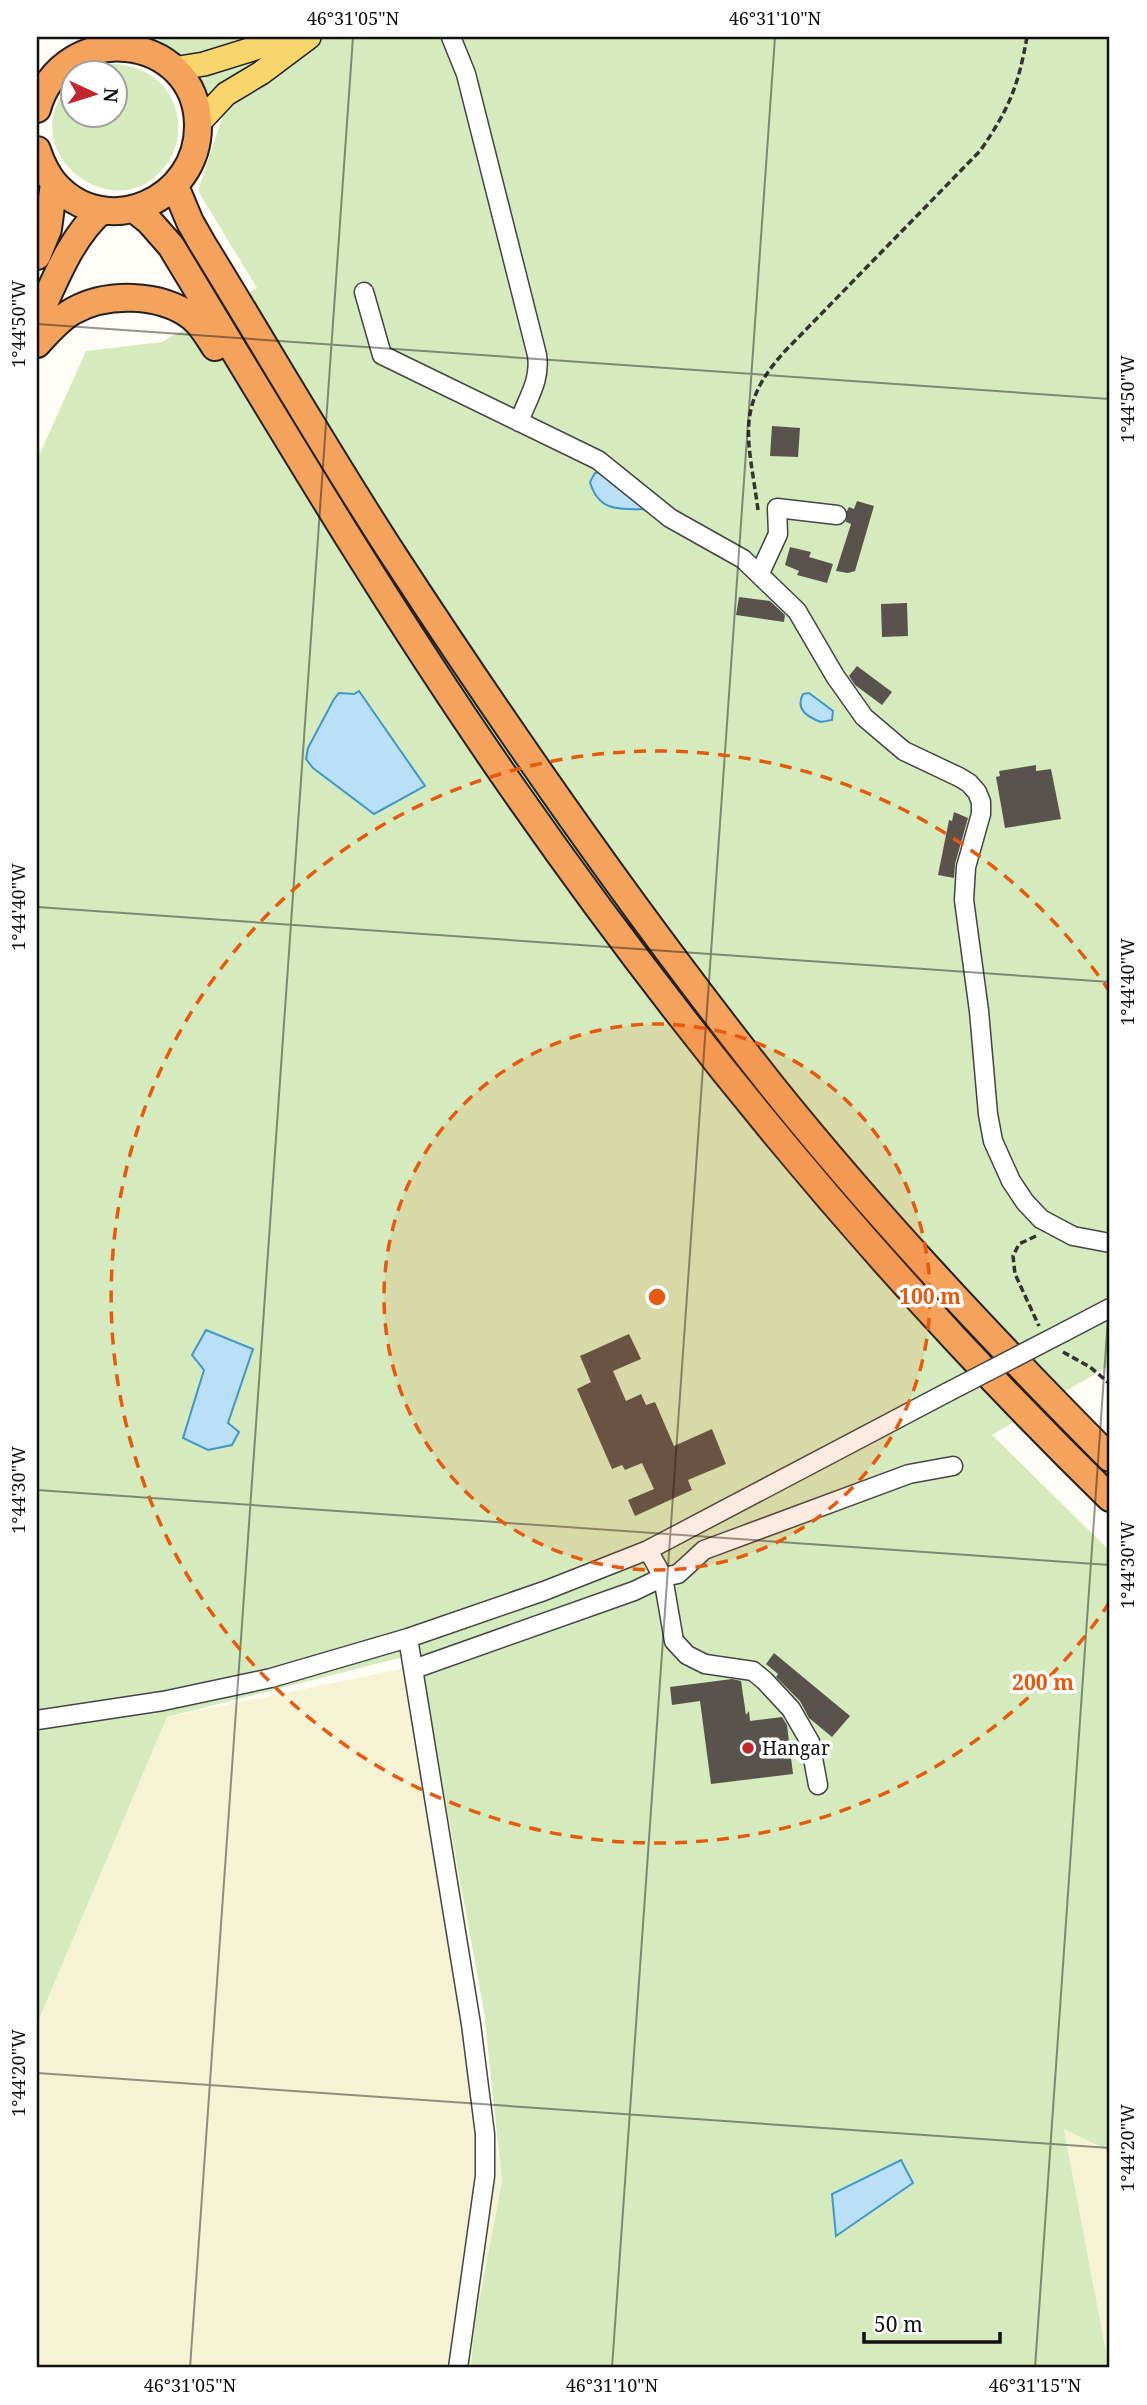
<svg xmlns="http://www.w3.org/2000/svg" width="1147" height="2405" font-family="'Noto Serif',serif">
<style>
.farmland{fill:#f6f3d4}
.green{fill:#d5ebbd}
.water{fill:#b9e0f7;stroke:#3f96cf;stroke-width:2}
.building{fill:#5a524d}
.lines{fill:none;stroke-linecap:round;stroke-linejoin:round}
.minor-casing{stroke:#444;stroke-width:21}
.major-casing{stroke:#222;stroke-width:26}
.highway-casing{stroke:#222;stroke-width:30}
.path{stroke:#333;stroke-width:3.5;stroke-dasharray:7 3.5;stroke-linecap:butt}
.minor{stroke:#fff;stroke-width:18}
.major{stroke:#f9d66b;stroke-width:23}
.highway{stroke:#f5a25d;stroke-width:26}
.minor-bridge-casing{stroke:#444;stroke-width:21;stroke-linecap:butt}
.minor-bridge{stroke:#fff;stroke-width:18}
.ticks{fill:none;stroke:#111;stroke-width:2;stroke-opacity:0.45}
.ring{fill:none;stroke:#e8590c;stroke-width:3.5;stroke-dasharray:12 9}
.poi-dot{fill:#c4262e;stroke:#fff;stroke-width:2.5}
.labels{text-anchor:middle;stroke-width:7;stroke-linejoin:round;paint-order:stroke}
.poi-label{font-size:19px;fill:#111;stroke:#fff;text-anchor:start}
.centre{fill:#e8590c;stroke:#fff;stroke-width:3.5}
.ring-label{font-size:21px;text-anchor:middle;font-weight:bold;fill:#e8590c;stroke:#fff;stroke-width:7;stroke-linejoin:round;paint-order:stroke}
.neatline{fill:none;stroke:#111;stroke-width:2.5}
.ticks-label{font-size:18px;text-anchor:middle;fill:#111}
</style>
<rect width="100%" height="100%" fill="#fffdf5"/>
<path class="farmland" d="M430,1663L502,2182L475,2368H37V2024L167,1717Z
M1064,2128L1110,2151V2368H1109Z"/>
<path class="green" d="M157,37H1110V1365L992,1435L1110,1551V2151L1064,2129L1109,2368H471L474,2329L502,2182L484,2012L419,1653L167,1717L37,2024V460L86,351L162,342L257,288L198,191L222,118Z
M112,64C138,65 161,76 172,100C181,118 180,140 171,157C124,240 4,151 73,81L74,116H116V74L83,73L99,66Z"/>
<path class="water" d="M604,471L652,509C623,509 599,514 590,482L595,473Z
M359,691L425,786L374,814L313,768L306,759L308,748L334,699L339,693L354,694Z
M809,693L833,711L832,720L821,722C807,717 795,709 803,694Z
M206,1330L253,1349L228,1423L239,1432L232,1445L208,1450L183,1438L204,1370L192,1355Z
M901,2160L913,2183L836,2236L832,2194Z"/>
<path class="building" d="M772,426L800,428L798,457L770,456Z
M857,501L874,506L855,571L848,573L836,571L851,524L846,522L847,511L849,507L854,509Z
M790,547L811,552L809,557L833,564L827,583L797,575L799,571L785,565Z
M739,597L770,601L785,615L784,622L736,615Z
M907,603L908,636L882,637L881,604Z
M857,666L892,692L882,705L855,685L849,676Z
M1036,765V771L1051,769L1061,819L1005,828L996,777L1000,776L999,771Z
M954,812L968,818L955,864L954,878L938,875L949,820L952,821Z
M629,1334L641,1359L613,1371L626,1401L641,1394L646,1405L655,1402L674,1446L712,1429L726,1464L688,1480L692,1490L635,1516L628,1500L654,1489L642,1463L625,1470L622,1465L612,1469L577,1389L591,1382L580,1356Z
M774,1653L850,1716L832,1737L809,1718L800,1701L776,1677L778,1674L766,1664Z
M732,1679L741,1681L746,1715L749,1711L750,1721L782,1717L787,1725L793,1774L711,1784L700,1701L672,1705L670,1687Z"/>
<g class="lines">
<defs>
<path id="minor" d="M451,37L466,74L537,355C541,381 527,399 519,422
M364,292L382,355L598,460L670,518L743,559L797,611L835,676L864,717L904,751L959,777L969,783L977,792L981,802V814L966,867L964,900L979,1011L988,1114L993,1141L1011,1181L1025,1202L1041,1219L1073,1236L1110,1243
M760,573L778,534L777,508L837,515
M1064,1332L1110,1308
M648,1550L663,1577L674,1641L687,1655L705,1664L753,1671L765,1681L791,1709L810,1742L818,1785
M408,1638L471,2024L485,2134V2176L458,2368
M414,1669L634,1591L663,1577L678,1574L704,1550L909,1474L953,1466
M37,1720L163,1701L271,1678L408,1638L544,1591L648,1550L948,1392"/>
<path id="major" d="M173,69L204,64L291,37
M198,124L226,94L261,73L309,37"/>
<path id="highway" d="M37,109C62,18 197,32 198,125C199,201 105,242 54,183C46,173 41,162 37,150
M175,186L190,222L202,243C266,347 327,453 394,556C512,737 637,916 771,1085C876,1216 992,1339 1110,1458
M134,209L149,221L171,246C281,428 390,612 512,787C689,1041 888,1281 1110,1498
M37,256L48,229L54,183
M37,319C55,281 70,238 102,210
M37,344C48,332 59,319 73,311C107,292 160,293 192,317C202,325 208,336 215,347"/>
</defs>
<use href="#minor" class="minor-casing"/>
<use href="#major" class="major-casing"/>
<use href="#highway" class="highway-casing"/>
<path class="path" d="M758,510C749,440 733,407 786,350L980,151C1009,109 1018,87 1027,37
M1036,1236L1019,1244L1013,1256L1015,1274L1039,1326
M1063,1352L1090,1367L1110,1384"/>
<use href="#minor" class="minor"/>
<use href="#major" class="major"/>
<use href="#highway" class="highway"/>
<defs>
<path id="minor-bridge" d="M948,1392L1064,1332"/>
</defs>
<use href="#minor-bridge" class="minor-bridge-casing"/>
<use href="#minor-bridge" class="minor-bridge"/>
</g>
<path class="ticks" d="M37,324L1110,399M37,907L1110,982M37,1490L1110,1565M37,2073L1110,2148M190,2368L353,37M612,2368L775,37M1035,2368L1110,1289"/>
<circle cx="657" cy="1297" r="273" fill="#e8590c" fill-opacity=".12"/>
<g class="ring">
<circle cx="657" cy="1297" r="273"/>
<path d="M1110 1602A546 546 0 1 1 1110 992"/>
</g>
<circle class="poi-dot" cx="748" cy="1748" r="7"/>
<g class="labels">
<g class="poi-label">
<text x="762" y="1755">Hangar</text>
</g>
</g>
<circle cx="657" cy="1297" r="10" class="centre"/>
<g class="ring-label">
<text x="930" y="1304">100 m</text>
<text x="1043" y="1690">200 m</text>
</g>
<rect width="1147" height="2405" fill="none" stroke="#ffffff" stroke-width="77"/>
<g transform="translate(94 94) rotate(94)"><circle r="33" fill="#ffffff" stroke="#a0a0a0" stroke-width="2"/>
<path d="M0-5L12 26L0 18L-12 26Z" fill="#c4262e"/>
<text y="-10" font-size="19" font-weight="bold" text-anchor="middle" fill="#111111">N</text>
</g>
<path d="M864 2332v10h136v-10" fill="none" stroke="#111111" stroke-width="3.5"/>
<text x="874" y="2332" font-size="21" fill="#111111" stroke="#ffffff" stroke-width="5" paint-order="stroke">50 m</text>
<rect x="38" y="38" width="1070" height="2328" class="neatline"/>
<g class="ticks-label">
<text x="353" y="25">46°31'05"N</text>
<text x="775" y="25">46°31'10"N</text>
<text transform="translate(19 324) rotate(-90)" y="6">1°44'50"W</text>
<text transform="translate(1128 399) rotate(-90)" y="6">1°44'50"W</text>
<text transform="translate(19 907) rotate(-90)" y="6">1°44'40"W</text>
<text transform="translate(1128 982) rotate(-90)" y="6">1°44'40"W</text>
<text transform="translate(19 1490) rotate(-90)" y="6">1°44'30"W</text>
<text transform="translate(1128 1565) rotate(-90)" y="6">1°44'30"W</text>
<text transform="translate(19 2073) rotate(-90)" y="6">1°44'20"W</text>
<text transform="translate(1128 2148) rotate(-90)" y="6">1°44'20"W</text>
<text x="190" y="2392">46°31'05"N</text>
<text x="612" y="2392">46°31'10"N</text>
<text x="1035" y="2392">46°31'15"N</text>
</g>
</svg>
